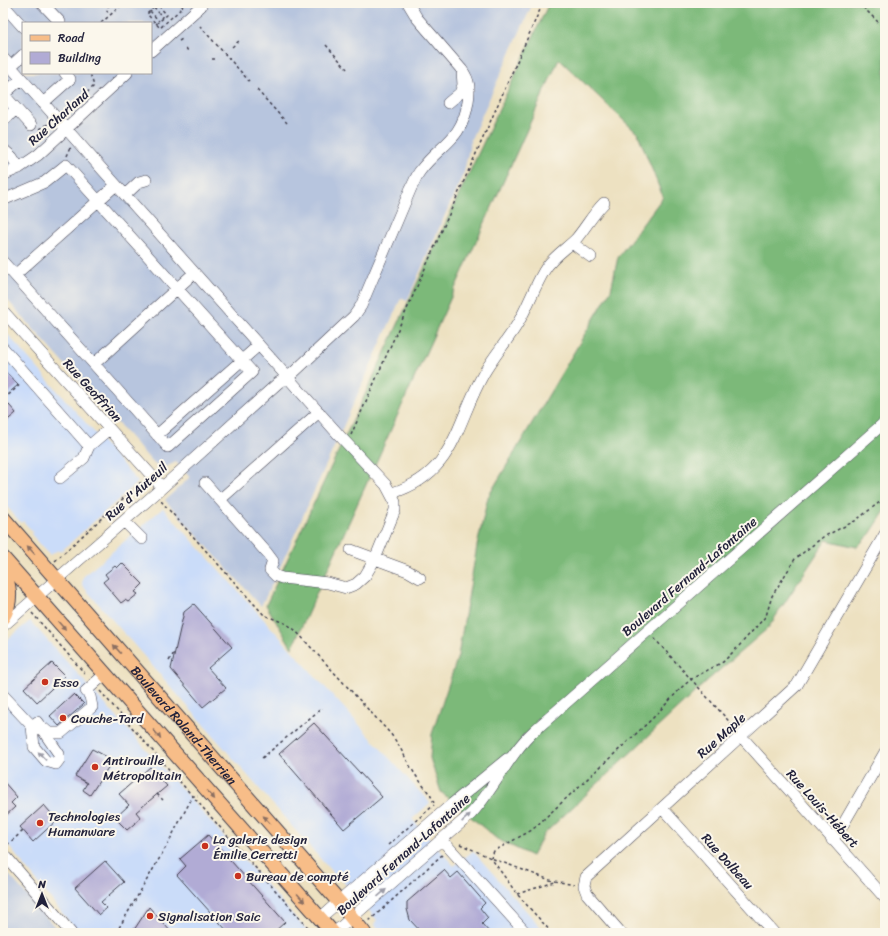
<svg xmlns="http://www.w3.org/2000/svg" width="888" height="936" font-family="Sriracha,sans-serif">
<style>
.built{fill:#cadcf9}
.industrial{fill:#b7c5de;fill-rule:evenodd}
.forest{fill:#7cb979;stroke:#4f6e5a}
.building{fill:#b1abd5}
.lines{fill:none;stroke-linecap:round;stroke-linejoin:round}
.minor-casing{stroke:#403f4f;stroke-width:12}
.major-casing{stroke:#403f4f;stroke-width:16}
.path{stroke:#403f4f;stroke-width:1.5;stroke-dasharray:3 3;stroke-linecap:butt}
.minor{stroke:#fff;stroke-width:11}
.major{stroke:#f7bd88;stroke-width:14}
.oneway{fill:#8c7062}
.oneway2{fill:#9c9ca7}
.poi-dot{fill:#c8321e;stroke:#fbf7ec;stroke-width:1.5}
.labels{text-anchor:middle;stroke-width:4;stroke-linejoin:round;paint-order:stroke}
.street-label{font-size:13px;fill:#22223b;stroke:#fbf7ec}
.poi-label{font-size:13px;fill:#22223b;stroke:#fbf7ec;text-anchor:start}
</style>
<rect width="100%" height="100%" fill="#fbf7ec"/>
<filter id="ink" filterUnits="userSpaceOnUse"><feTurbulence type="fractalNoise" baseFrequency=".025" numOctaves="2"/><feDisplacementMap in="SourceGraphic" scale="8" xChannelSelector="R" yChannelSelector="G"/><feConvolveMatrix kernelMatrix="1 2 1 2 8 2 1 2 1" color-interpolation-filters="sRGB"/></filter>
<filter id="wash" filterUnits="userSpaceOnUse"><feTurbulence type="fractalNoise" baseFrequency=".012" numOctaves="4" result="noise"/><feDisplacementMap in="SourceGraphic" scale="16" xChannelSelector="R" yChannelSelector="G"/><feGaussianBlur stdDeviation="0.9" result="paint"/><feColorMatrix in="noise" values="0 0 0 0 0 0 0 0 0 0 0 0 0 0 0 0 0 1.4 0 .05"/><feComposite in="paint" operator="in"/></filter>
<g filter="url(#wash)">
<rect width="100%" height="100%" fill="#ede1c1"/>
<path class="built" d="M3,329L138,482L60,552L58,550L50,555L31,534L33,532L23,521L21,523L3,502Z
M163,508L430,803L412,819L454,866L473,851L546,933H381L374,924L377,920L340,878L338,879L82,585L83,577Z
M30,621L189,797L309,933H78L3,839V643Z"/>
<path class="industrial" d="M3,3H533L471,139L464,172L407,301L401,298L276,576L261,606L165,500L190,477L176,462L164,468L154,464L3,295ZM23,23H151V73H23Z
M3,868L60,933H3Z"/>
<path class="forest" d="M549,3H885V511L870,534L857,547L826,540L768,628L708,680L544,834L532,856L497,839L441,792L430,758L432,734L458,656L477,546L488,497L611,290L618,257L663,197L638,134L559,59L292,648L266,605Z"/>
<g id="blocks">
<path class="building" d="M3,369L18,385L3,398Z
M3,398L16,413L3,424Z
M122,563L143,584L135,592L138,594L128,602L125,600L121,603L103,582L108,578L105,574L115,566L117,568Z
M194,604L232,647L208,668L226,688L203,707L171,669L184,612Z
M52,663L65,676L37,702L24,688Z
M74,694L84,704L59,726L50,716Z
M314,723L382,797L344,829L279,754Z
M92,749L113,760L90,795L83,790L87,783L75,776Z
M150,767L167,786L136,812L141,818L127,830L115,818L129,805L119,794Z
M3,781L17,797L11,803L15,807L3,818Z
M44,805L57,820L33,842L20,827Z
M208,835L285,922L273,933H229L177,875L186,866L180,859Z
M105,861L124,882L101,902L107,908L99,915L75,888Z
M444,870L451,878L458,872L485,903L480,908L488,918L482,924L490,933H422L410,920L407,909V902Z
M149,907L172,933H132Z"/>
</g>
</g>
<g filter="url(#ink)">
<use href="#blocks" fill-opacity="0" stroke="#403f4f" stroke-width="1"/>
<g class="lines">
<defs>
<path id="minor" d="M42,3L60,22L59,23
M408,3L417,18L462,70L463,85L460,93L448,103
M6,8L23,27
M151,51L201,6
M3,58L339,435L386,485L395,502V510L375,559L365,576L356,584L346,588L328,583L282,578L276,576L270,570L273,561L267,553L205,483
M10,67L23,55
M3,94L31,125
M3,95L21,79
M43,103L70,79L65,73
M3,121L16,109
M3,149L12,157L19,168
M3,175L19,168L38,155L127,73
M125,195L139,182L146,180
M3,200L45,182L66,165L252,372L168,447L3,262
M572,243L591,257
M15,275L116,185
M3,311L162,487
M3,348L89,446L109,429
M94,364L194,273
M157,435L259,345
M60,478L84,458L89,446
M392,493C456,473 455,424 484,373C494,356 508,340 518,323C528,306 534,288 544,271C551,258 566,249 576,239C586,227 593,214 604,203
M219,499L223,497L319,412
M124,521L142,539
M351,550L408,571L420,578
M3,626L155,494L278,383L293,373L354,316L361,306L411,188C414,183 416,176 420,171C440,144 462,141 468,102C470,89 470,81 462,70
M3,695L32,726L34,747L46,761L56,764L59,760V754L37,722
M42,727L49,733H61L92,707L90,696L86,691L105,674
M741,736L885,898
M662,808L774,933
M442,840L526,933
M832,840L841,828L885,752
M3,853L71,933
M320,918L452,804L507,759
M334,933L471,814C495,788 508,755 534,731L885,422
M621,933L587,894L584,886L586,877L797,685L885,534"/>
<g id="major">
<path id="s1" d="M3,518L339,902L364,933"/>
<path d="M3,558L333,933"/>
<path d="M3,567C9,585 13,600 3,617"/>
</g>
</defs>
<use href="#minor" class="minor-casing"/>
<use href="#major" class="major-casing"/>
<path class="path" d="M158,3L147,14L160,28L183,7L180,3
M859,3L885,29
M109,4L107,11L110,14
M154,7L163,18
M150,11L159,21
M101,23L124,3
M156,24L167,15L157,4
M200,26L249,81
M179,41L184,38
M326,45L347,69
M232,47L239,41
M186,48L188,51
M212,59H218
M257,90L287,123
M65,113L94,86L90,73
M40,129L48,124
M67,156L71,147
M4,399L22,383
M351,435L543,3
M161,501L264,615L287,624L295,630L388,731C402,746 407,765 420,781C424,788 434,797 434,805
M55,561L140,483L145,484
M32,613L87,676
M654,638L735,728
M169,661L175,651
M100,691L313,933
M262,758L322,708
M157,794L163,800
M4,814V821
M460,844L491,858L550,880L574,885
M7,845L23,831
M388,845L434,805
M517,894L555,882
M369,921L442,855
M116,933L166,847L193,796H198
M552,933L517,894L491,858L494,851L532,830L652,719L682,687L693,678L723,662L738,647L766,616L772,596L795,559L823,537L855,521L885,498"/>
<use href="#minor" class="minor"/>
<use href="#major" class="major"/>
</g>
<defs><path id="oneway-solid" d="M-6-.8H1V-3.2L6.5 0L1 3.2V.8H-6Z"/></defs>
<g class="oneway">
<use href="#oneway-solid" transform="translate(31 550) rotate(-132)"/>
<use href="#oneway-solid" transform="translate(62 626) rotate(49)"/>
<use href="#oneway-solid" transform="translate(117 649) rotate(-131)"/>
<use href="#oneway-solid" transform="translate(157 734) rotate(49)"/>
<use href="#oneway-solid" transform="translate(211 795) rotate(49)"/>
<use href="#oneway-solid" transform="translate(267 820) rotate(-132)"/>
<use href="#oneway-solid" transform="translate(301 898) rotate(49)"/>
</g>
<g class="oneway2">
<use href="#oneway-solid" transform="translate(42 756) rotate(-133)"/>
<use href="#oneway-solid" transform="translate(466 818) rotate(-43)"/>
<use href="#oneway-solid" transform="translate(382 893) rotate(-41)"/>
</g>
</g>
<g class="poi-dot">
<circle cx="45" cy="682" r="4"/>
<circle cx="63" cy="718" r="4"/>
<circle cx="95" cy="767" r="4"/>
<circle cx="40" cy="823" r="4"/>
<circle cx="205" cy="846" r="4"/>
<circle cx="238" cy="876" r="4"/>
<circle cx="150" cy="916" r="4"/>
</g>
<g class="labels">
<g class="street-label">
<text transform="translate(58 117) rotate(-42)" y="5">Rue Charland</text>
<text transform="translate(93 390) rotate(48)" y="5">Rue Geoffrion</text>
<text transform="translate(136 491) rotate(-42)" y="5">Rue d'Auteuil</text>
<text transform="translate(689 576) rotate(-41)" y="5">Boulevard Fernand-Lafontaine</text>
<text dy="5" stroke="none"><textPath href="#s1" startOffset="275">Boulevard Roland-Therrien</textPath></text>
<text transform="translate(721 735) rotate(-42)" y="5">Rue Maple</text>
<text transform="translate(823 808) rotate(48)" y="5">Rue Louis-Hébert</text>
<text transform="translate(403 854) rotate(-42)" y="5">Boulevard Fernand-Lafontaine</text>
<text transform="translate(728 861) rotate(48)" y="5">Rue Dolbeau</text>
</g>
<g class="poi-label">
<text x="53" y="687">Esso</text>
<text x="71" y="723">Couche-Tard</text>
<text x="103" y="765">Antirouille<tspan x="103" dy="15">Métropolitain</tspan></text>
<text x="48" y="821">Technologies<tspan x="48" dy="15">Humanware</tspan></text>
<text x="213" y="844">La galerie design<tspan x="213" dy="15">Émilie Cerretti</tspan></text>
<text x="246" y="881">Bureau de compté</text>
<text x="158" y="921">Signalisation Saic</text>
</g>
</g>
<rect width="888" height="936" fill="none" stroke="#fbf7ec" stroke-width="16"/>
<rect x="22" y="22" width="130" height="52" fill="#fbf7ec" stroke="#a4a2a5"/>
<rect x="30" y="35" width="20" height="6" fill="#f7bd88" stroke="#a4a2a5"/>
<text x="58" y="42" font-size="12" fill="#22223b">Road</text>
<rect x="30" y="52" width="20" height="12" fill="#b1abd5" stroke="#a4a2a5"/>
<text x="58" y="62" font-size="12" fill="#22223b">Building</text>
<g transform="translate(42 894)" stroke="#fbf7ec" stroke-width="3" paint-order="stroke">
<path d="M0-3L7 15L0 10L-7 15Z" fill="#22223b"/>
<text y="-6" font-size="11" font-weight="bold" text-anchor="middle" fill="#22223b">N</text>
</g>
</svg>
